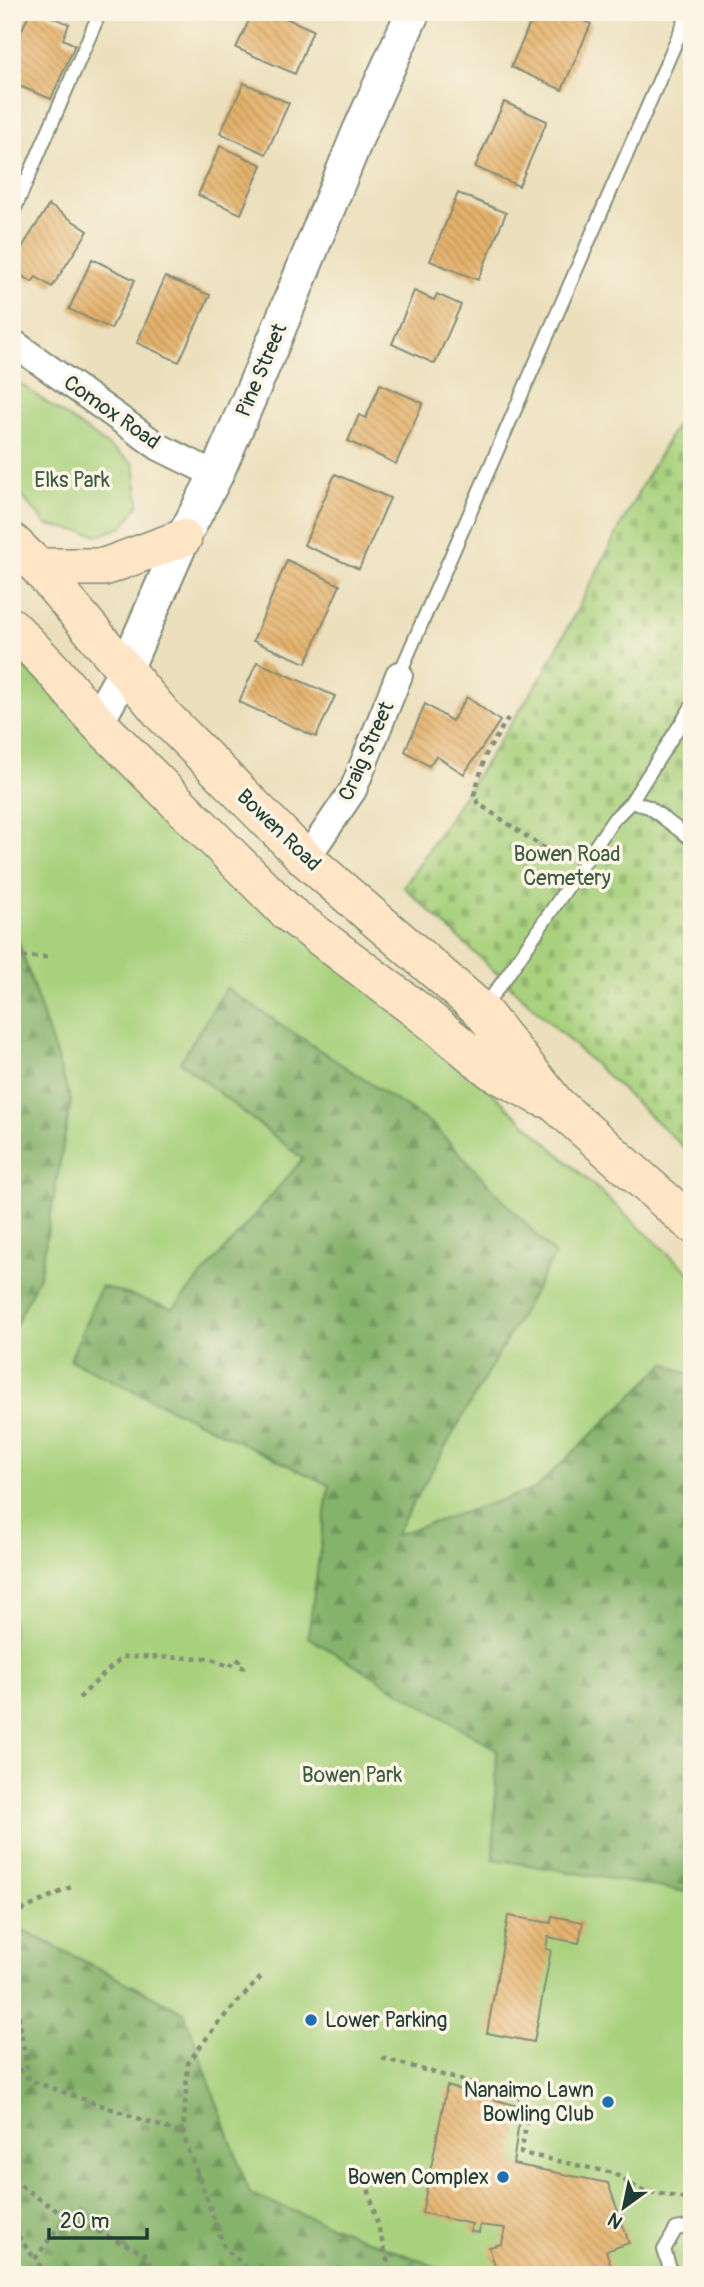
<svg xmlns="http://www.w3.org/2000/svg" width="704" height="2287" font-family="Pangolin,sans-serif">
<style>
.green{fill:#a8d17d;stroke:#648758;stroke-width:2}
.forest{fill:url(#forest-firs);stroke:#527850;stroke-width:2}
.cemetery{fill:url(#cemetery-stones);stroke:#648758;stroke-width:2}
.building{fill:url(#building-back-hatch)}
.lines{fill:none;stroke-linecap:round;stroke-linejoin:round}
.service-casing{stroke:#858e78;stroke-width:16}
.minor-casing{stroke:#858e78;stroke-width:30}
.tertiary-casing{stroke:#858e78;stroke-width:37}
.secondary-casing{stroke:#858e78;stroke-width:40}
.path{stroke:#858e78;stroke-width:4.5;stroke-dasharray:5 5;stroke-linecap:butt}
.service{stroke:#fff;stroke-width:12}
.minor{stroke:#fff;stroke-width:26}
.tertiary{stroke:#fff;stroke-width:33}
.secondary{stroke:#fee5c5;stroke-width:37}
.poi-dot{fill:#1f6fb2;stroke:#fcf5e5;stroke-width:2.5}
.labels{text-anchor:middle;stroke-width:7;stroke-linejoin:round;paint-order:stroke}
.street-label{font-size:21px;fill:#1f3d34;stroke:#fcf5e5}
.park-label{font-size:21px;fill:#3a5b43;stroke:#fcf5e5}
.poi-label{font-size:21px;fill:#1f3d34;stroke:#fcf5e5;text-anchor:end}
</style>
<defs>
<pattern id="forest-firs" width="22" height="20" patternUnits="userSpaceOnUse" patternTransform="scale(1.75)"><rect width="22" height="20" fill="#86b36c"/><path d="M5 1l3.5 6h-7zM16 11l3.5 6h-7z" fill="#6d935a"/></pattern>
<pattern id="cemetery-stones" width="16" height="16" patternUnits="userSpaceOnUse" patternTransform="scale(1.75)"><rect width="16" height="16" fill="#a8d17d"/><path d="M2 7V4a2 2 0 0 1 4 0v3zM10 15v-3a2 2 0 0 1 4 0v3z" fill="#90b46d"/></pattern>
<pattern id="building-back-hatch" width="6" height="6" patternUnits="userSpaceOnUse" patternTransform="scale(1.75)"><rect width="6" height="6" fill="#e5b26c"/><path d="M-1 5l2 2M0 0l6 6M5-1l2 2" fill="none" stroke="#b9925a"/></pattern>
</defs>
<rect width="100%" height="100%" fill="#fcf5e5"/>
<filter id="ink" filterUnits="userSpaceOnUse"><feTurbulence type="fractalNoise" baseFrequency=".0143" numOctaves="2"/><feDisplacementMap in="SourceGraphic" scale="14" xChannelSelector="R" yChannelSelector="G"/><feConvolveMatrix kernelMatrix="1 2 1 2 8 2 1 2 1" color-interpolation-filters="sRGB"/></filter>
<filter id="wash" filterUnits="userSpaceOnUse"><feTurbulence type="fractalNoise" baseFrequency=".00686" numOctaves="4" result="noise"/><feDisplacementMap in="SourceGraphic" scale="28" xChannelSelector="R" yChannelSelector="G"/><feGaussianBlur stdDeviation="1.57" result="paint"/><feColorMatrix in="noise" values="0 0 0 0 0 0 0 0 0 0 0 0 0 0 0 0 0 1.4 0 .05"/><feComposite in="paint" operator="in"/></filter>
<g filter="url(#wash)">
<rect width="100%" height="100%" fill="#ebdfbc"/>
<path class="green" d="M12,378L134,464L139,504L123,527L100,535L47,525L12,485Z
M12,656L692,1275V2275H12Z"/>
<path class="forest" d="M12,922L71,1101L40,1274L12,1333Z
M226,988L433,1125L555,1255L395,1535L535,1489L666,1363L692,1376V1893L493,1859L497,1750L308,1637L329,1485L70,1360L101,1286L173,1309L303,1159L180,1062Z
M12,1911L23,1930L184,2012L250,2194L457,2275H18L12,2271Z"/>
<path class="cemetery" d="M692,397V1155L404,887L544,673L641,487Z"/>
<g id="blocks">
<path class="building" d="M30,12H40L69,24L63,39L75,45L51,99L12,83V51Z
M253,12H272L313,30L295,74L236,48Z
M535,12H565L591,24L562,90L511,67Z
M244,83L289,103L266,154L220,133Z
M504,102L547,121L519,186L475,167Z
M220,146L262,165L241,214L198,195Z
M458,193L506,213L478,280L430,261Z
M49,205L88,231L52,287L36,277L32,282L12,269V263Z
M92,259L135,280L111,329L69,309Z
M165,277L210,295L179,362L137,343Z
M414,291L434,300L437,294L461,305L435,364L392,344Z
M380,384L423,403L396,464L348,441L359,415L366,418Z
M335,474L390,498L359,569L304,545Z
M287,560L340,585L306,663L253,641Z
M257,662L335,696L316,737L239,702Z
M467,697L500,721L464,774L436,756L429,766L405,751L425,704L452,721Z
M508,1916L551,1923L552,1916L583,1922L579,1943L548,1937L546,1949L551,1950L534,2042L487,2033Z
M447,2086L521,2107L513,2164L608,2183L629,2243L606,2251L614,2275H498L489,2247L502,2244L505,2228L480,2225L479,2233L470,2231L472,2224L422,2213Z"/>
</g>
</g>
<g filter="url(#ink)">
<use href="#blocks" fill-opacity="0" stroke="#858e78" stroke-width="2"/>
<g class="lines">
<defs>
<path id="service" d="M12,215L100,12
M399,675L689,12
M631,802L692,706
M484,1007L504,980L614,819L631,802L649,807L692,840
M672,2275L664,2250L676,2229L692,2226"/>
<path id="minor" d="M12,342L159,447L216,475
M306,859L353,790L399,675"/>
<path id="tertiary" d="M97,722L125,671L183,538L216,475L276,336L359,132L413,12"/>
<path id="secondary" d="M12,542L38,567L164,716L306,859L481,1010L557,1105L692,1224
M38,567H104L183,538
M12,627L53,670L97,722L287,912L426,1017L492,1071L543,1098"/>
</defs>
<use href="#service" class="service-casing"/>
<use href="#minor" class="minor-casing"/>
<use href="#tertiary" class="tertiary-casing"/>
<use href="#secondary" class="secondary-casing"/>
<path class="path" d="M508,718L486,754L474,795L479,804L560,859
M12,957H51
M79,1698L122,1657L210,1658L230,1667L236,1659L244,1663L242,1671
M12,1915L75,1885
M12,1976L29,2080L183,2134
M382,2058L489,2088L515,2093L529,2109L521,2153L613,2173L640,2190L692,2200
M12,2061L28,2079
M12,2180L66,2217L144,2253L156,2275
M366,2180L391,2275
M12,2228L35,2259
M47,2275L35,2259L66,2217
M254,2275L225,2248L183,2134L188,2063L218,2023L262,1976"/>
<use href="#service" class="service"/>
<use href="#minor" class="minor"/>
<use href="#tertiary" class="tertiary"/>
<use href="#secondary" class="secondary"/>
</g>
</g>
<g class="poi-dot">
<circle cx="311" cy="2020" r="7"/>
<circle cx="608" cy="2102" r="7"/>
<circle cx="503" cy="2177" r="7"/>
</g>
<g class="labels">
<g class="street-label">
<text transform="translate(261 370) rotate(-67)" y="7">Pine Street</text>
<text transform="translate(112 412) rotate(35)" y="7">Comox Road</text>
<text transform="translate(366 751) rotate(-66)" y="7">Craig Street</text>
<text transform="translate(279 830) rotate(44)" y="7">Bowen Road</text>
</g>
<g class="park-label">
<text x="72" y="487">Elks Park</text>
<text x="567" y="861">Bowen Road<tspan x="567" dy="24">Cemetery</tspan></text>
<text x="352" y="1782">Bowen Park</text>
</g>
<g class="poi-label">
<text x="325" y="2027" text-anchor="start">Lower Parking</text>
<text x="594" y="2097">Nanaimo Lawn<tspan x="594" dy="24">Bowling Club</tspan></text>
<text x="489" y="2184">Bowen Complex</text>
</g>
</g>
<rect width="704" height="2287" fill="none" stroke="#fcf5e5" stroke-width="42"/>
<g transform="translate(624 2207) rotate(213)" stroke="#fcf5e5" stroke-width="5" paint-order="stroke">
<path d="M0-5L12 26L0 18L-12 26Z" fill="#1f3d34"/>
<text y="-10" font-size="19" font-weight="bold" text-anchor="middle" fill="#1f3d34">N</text>
</g>
<path d="M49 2228v10h98v-10" fill="none" stroke="#1f3d34" stroke-width="3.5"/>
<text x="60" y="2228" font-size="21" fill="#1f3d34" stroke="#fcf5e5" stroke-width="5" paint-order="stroke">20 m</text>
</svg>
